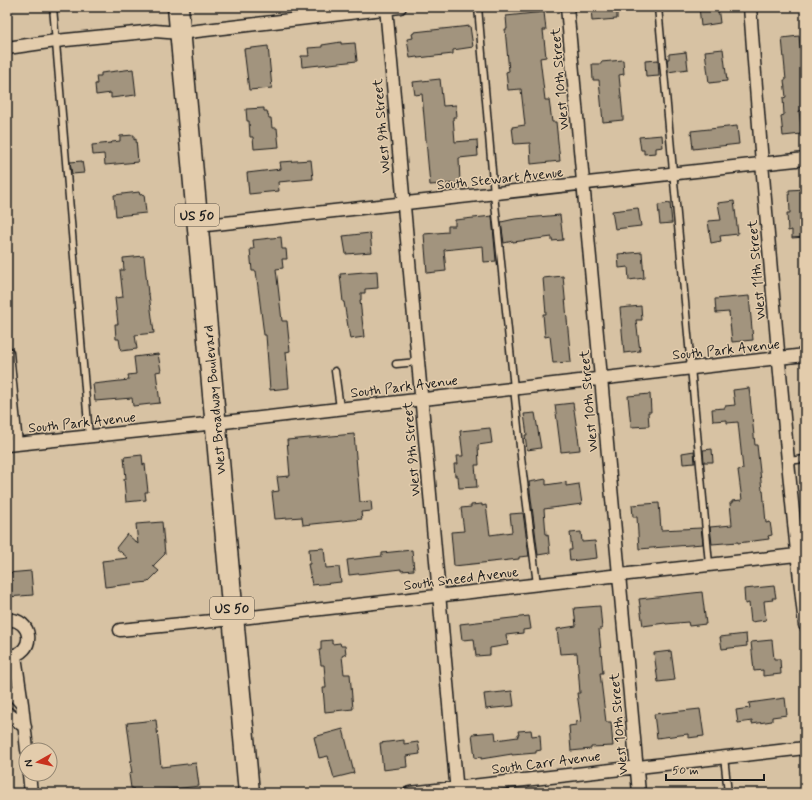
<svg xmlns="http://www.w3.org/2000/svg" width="812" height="800" font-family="Mynerve,sans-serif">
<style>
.building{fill:#a2947e;stroke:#1c1c1c}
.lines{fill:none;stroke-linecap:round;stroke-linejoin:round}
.service-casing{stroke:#1c1c1c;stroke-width:9}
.minor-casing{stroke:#1c1c1c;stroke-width:15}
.trunk-casing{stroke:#1c1c1c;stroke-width:23}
.service{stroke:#e3ccac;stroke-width:6}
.minor{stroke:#e3ccac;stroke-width:12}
.trunk{stroke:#e3ccac;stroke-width:20}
.labels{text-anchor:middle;stroke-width:3;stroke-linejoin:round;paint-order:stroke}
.shield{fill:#e3ccac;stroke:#585147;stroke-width:1}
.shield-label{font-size:13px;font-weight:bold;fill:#1c1c1c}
.street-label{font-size:14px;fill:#1c1c1c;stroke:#e3ccac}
</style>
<rect width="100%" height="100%" fill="#d7c2a3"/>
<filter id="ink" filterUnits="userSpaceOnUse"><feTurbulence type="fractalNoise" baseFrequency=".025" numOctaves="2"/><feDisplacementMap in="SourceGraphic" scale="8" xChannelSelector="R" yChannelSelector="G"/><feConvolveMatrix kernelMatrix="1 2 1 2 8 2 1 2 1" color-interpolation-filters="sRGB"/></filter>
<g filter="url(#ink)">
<path class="building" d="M591,7H617V19L592,21Z
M699,7H718L720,23L701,26Z
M544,12L546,30H543L546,57L540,58L545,100H549L552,122H556L560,161L531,164L530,143L514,144L512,127L525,125L521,89L508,90L506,72L509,71L505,29H507L506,16Z
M470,26L473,47L453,50V54L418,58L417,57L410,58L407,39L413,38L412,34L414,33V32Z
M799,36L804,86H805V110L799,111L802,134L783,136L781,116L784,115L783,98L786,97L784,80H786L782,38Z
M341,42V44L355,43L357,61L302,67L301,56H309L308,48L322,47V45Z
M268,46L272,88L249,90L244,49Z
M723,49L727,81L709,83L705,51Z
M686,52L688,69L668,72L667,59H669V54Z
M623,60L624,74L619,75L623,117V120L603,122L599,80H593L592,64H601V62Z
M658,60L659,76L646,77L645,61Z
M133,69L136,95L111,98V93L96,95L95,84H97L96,76H101V73Z
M440,79L443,106L456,105L457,117H453L455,142L477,140L478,156L459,158L460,183L430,185L426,140L422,94L415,95L413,82Z
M264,108V111H267L269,118H271L272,128H277L279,147L254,149L253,137H250L249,121H247L246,109Z
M737,126L739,144L693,149L691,131Z
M134,135V140L136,139L138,162L105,165L104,154L93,155L92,145L111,143L112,142L120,141V136Z
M662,135L663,147L656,148V153L644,154V150H641L639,137Z
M311,160L313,179L278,182L279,191L249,194L247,173L281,169L280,162Z
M82,161L84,173L72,174L70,162Z
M805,189V237L792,238V230L788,231L787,213H790L789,190Z
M139,192L140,195L144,194L146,213L116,216L114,195Z
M734,201L738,234L720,236L721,241L711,243L708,221L721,220L718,203Z
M670,203L672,223L660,224L658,205Z
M638,208L641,226L615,229L612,211Z
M560,215L563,240L552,241V237L513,242V241L504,243L501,222L515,219Z
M492,216L496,261L484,262L483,246L444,250L446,271L427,273L424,234L448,232V226H455V220Z
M370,233L372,252L346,254L343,236Z
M281,237L282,249H286L287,259H282L283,268L276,269L282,321H287L290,351L286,352L289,388L270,390L266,335H264L256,271H252L250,249H254L253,240Z
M642,252L644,278L629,280L628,267L619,268L618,254Z
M144,256L148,294H149L154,333L135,335L137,349L121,351L119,339H116L115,324H118L115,298L123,297L120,270H124L123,258Z
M377,271L378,288L365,289V293H361V300H360L364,337L350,339L344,302H343L340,274Z
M563,276L571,362L553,363L550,336L545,337L543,314H546L543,278Z
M749,296L753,340L732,342L729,312L716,313L715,299Z
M641,306L642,320H636L640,351L624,353L620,308Z
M158,354L161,371L156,372L160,403L133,406L132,398L95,401L93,384L129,380L128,375L136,374L134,357Z
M749,388L755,445H757L762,490H763L766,523L770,522L772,535L768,536L769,539L738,543V542L712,544L710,527L732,525L730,503H732V501L742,500L738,470L743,469L738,422L727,423V420L713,421L712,409L725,408V406L735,405L733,390Z
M650,394L651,412H648L649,426L631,427L628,396Z
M573,403L580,450L561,452L555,405Z
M535,413L541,448L527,450L525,435H527L524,414Z
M490,428L492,443L478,445L479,465H475L477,487L459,488L458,476H455L454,464H458L457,456H463L460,431Z
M354,434L360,502L371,501L372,511L361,512L362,519L303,525L302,517L275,519L272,492L279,491L277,477L290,476L287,440Z
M712,449L713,462H704L703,450Z
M694,451L695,463L683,464L682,453Z
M142,455L143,465L145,464L148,492H145L146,500L126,502L124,479H126L124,457Z
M546,479V485L566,482V486L579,484L582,504L544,509L546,535L548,534L550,553L538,555L529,482Z
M659,503L661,530L701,528L703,544L639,549L637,517H633L632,505Z
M482,504V506L486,505L490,535L512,532L510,514L523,513L529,556L519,557V559L454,566L451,532L464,531L461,508L471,507V505Z
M162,522L165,554L153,566L159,571L148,582L105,587L102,561L128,558L116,548L127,534L138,544L136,524Z
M581,532L582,542L595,541L597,558L570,561L569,550H572L570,533Z
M324,548L326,568L339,567L341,582L312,585L308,564H310L309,549Z
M412,550L414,570L401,571V569L349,575L347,560L382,556V553Z
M31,571L33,595L7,597V573Z
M774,586L776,598H772L773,600L764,601L766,620L751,622L749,603L745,604L744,589Z
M702,592L706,624L689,626L688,622L666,624L665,623L643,626L639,599Z
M600,606L602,629H599L603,673H600L606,722H611L613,746L591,747V749L571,751L569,726L576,725V722L581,721L577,693H580L577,653L560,654L557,629L576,626L574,608Z
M529,616L531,629L523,630V633L506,635L508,645L490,648V655L476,656L474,639L462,640L460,624Z
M746,634L747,646L722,649L720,637Z
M332,640V644L340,643L341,646H345L346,654L342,656L344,674H350L353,709L325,712L323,688H326L324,665H321L319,650H321V641Z
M772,640L774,659H780L781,674L763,676V670L754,671L751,642Z
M671,651L675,680L658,682L654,653Z
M512,691L514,706L486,709L484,694Z
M785,698L787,715L772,717V721L752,724V721L738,723L736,710L750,708L749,703Z
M700,709L704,736L688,738V734L657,738L654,714Z
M156,720L161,767L196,763L199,786L157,791V793H134L133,788H131L129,774L132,773L130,761H132L127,723Z
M343,729L354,773L334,778L328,756L319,758L314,737Z
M531,730L532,736L540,735L541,750L536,751V753L512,755V754L481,759V757L475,758L472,734L495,732L496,740L518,737L517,735H519L518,731Z
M404,740V744L418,742L420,754L406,756L407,767L383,770L380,743Z"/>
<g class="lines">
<defs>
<path id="service" d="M53,7L89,436
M478,7L494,194L522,466L537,584
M658,7L709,564
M396,364L418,362
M335,371L340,408
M788,461L805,459
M724,757L728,793"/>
<path id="minor" d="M386,7L457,793
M567,7L639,793
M750,7C761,158 774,310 788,461C793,516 799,571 805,625
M7,48L56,41L155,31L180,33L400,7
M198,226L805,159
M7,353L16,444
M7,445L216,423L805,355
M7,620C32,617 38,654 8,656
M120,630L233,619L805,554
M15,656L22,704L27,750
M7,692H11L22,704
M7,713L25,727
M29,774L31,793
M410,793L805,748"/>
<path id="trunk" d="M178,7L249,793"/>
</defs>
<use href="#service" class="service-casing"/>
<use href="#minor" class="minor-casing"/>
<use href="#trunk" class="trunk-casing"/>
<use href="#service" class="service"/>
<use href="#minor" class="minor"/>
<use href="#trunk" class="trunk"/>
</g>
</g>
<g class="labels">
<g class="shield">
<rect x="175" y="204" width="44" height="22" rx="3"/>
<rect x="210" y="597" width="44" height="22" rx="3"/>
</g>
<g class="shield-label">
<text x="197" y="220">US 50</text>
<text x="232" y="613">US 50</text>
</g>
<g class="street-label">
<text transform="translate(559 79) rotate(-95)" y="5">West 10th Street</text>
<text transform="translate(381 126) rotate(-95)" y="5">West 9th Street</text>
<text transform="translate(500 178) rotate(-6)" y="5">South Stewart Avenue</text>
<text transform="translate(756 270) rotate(-95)" y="5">West 11th Street</text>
<text transform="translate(726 349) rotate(-6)" y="5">South Park Avenue</text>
<text transform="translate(404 386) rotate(-7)" y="5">South Park Avenue</text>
<text transform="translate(214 400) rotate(-95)" y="5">West Broadway Boulevard</text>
<text transform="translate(588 401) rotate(-95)" y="5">West 10th Street</text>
<text transform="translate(82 422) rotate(-6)" y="5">South Park Avenue</text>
<text transform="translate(411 449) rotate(-95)" y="5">West 9th Street</text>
<text transform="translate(461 578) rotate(-7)" y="5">South Sneed Avenue</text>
<text transform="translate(618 724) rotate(-95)" y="5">West 10th Street</text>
<text transform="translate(546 762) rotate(-7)" y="5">South Carr Avenue</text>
</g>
</g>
<rect width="812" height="800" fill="none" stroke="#e3ccac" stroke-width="24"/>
<rect x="12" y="12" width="788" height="776" fill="none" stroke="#1c1c1c" stroke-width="1.5" filter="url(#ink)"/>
<g transform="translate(38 762) rotate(262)"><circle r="19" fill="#e3ccac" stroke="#938672"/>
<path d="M0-3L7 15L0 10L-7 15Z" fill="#c8321e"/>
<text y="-6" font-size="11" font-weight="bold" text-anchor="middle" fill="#1c1c1c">N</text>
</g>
<path d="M666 774v6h98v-6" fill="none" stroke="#1c1c1c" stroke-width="2"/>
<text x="672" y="774" font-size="12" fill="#1c1c1c" stroke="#e3ccac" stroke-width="3" paint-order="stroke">50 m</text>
</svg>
